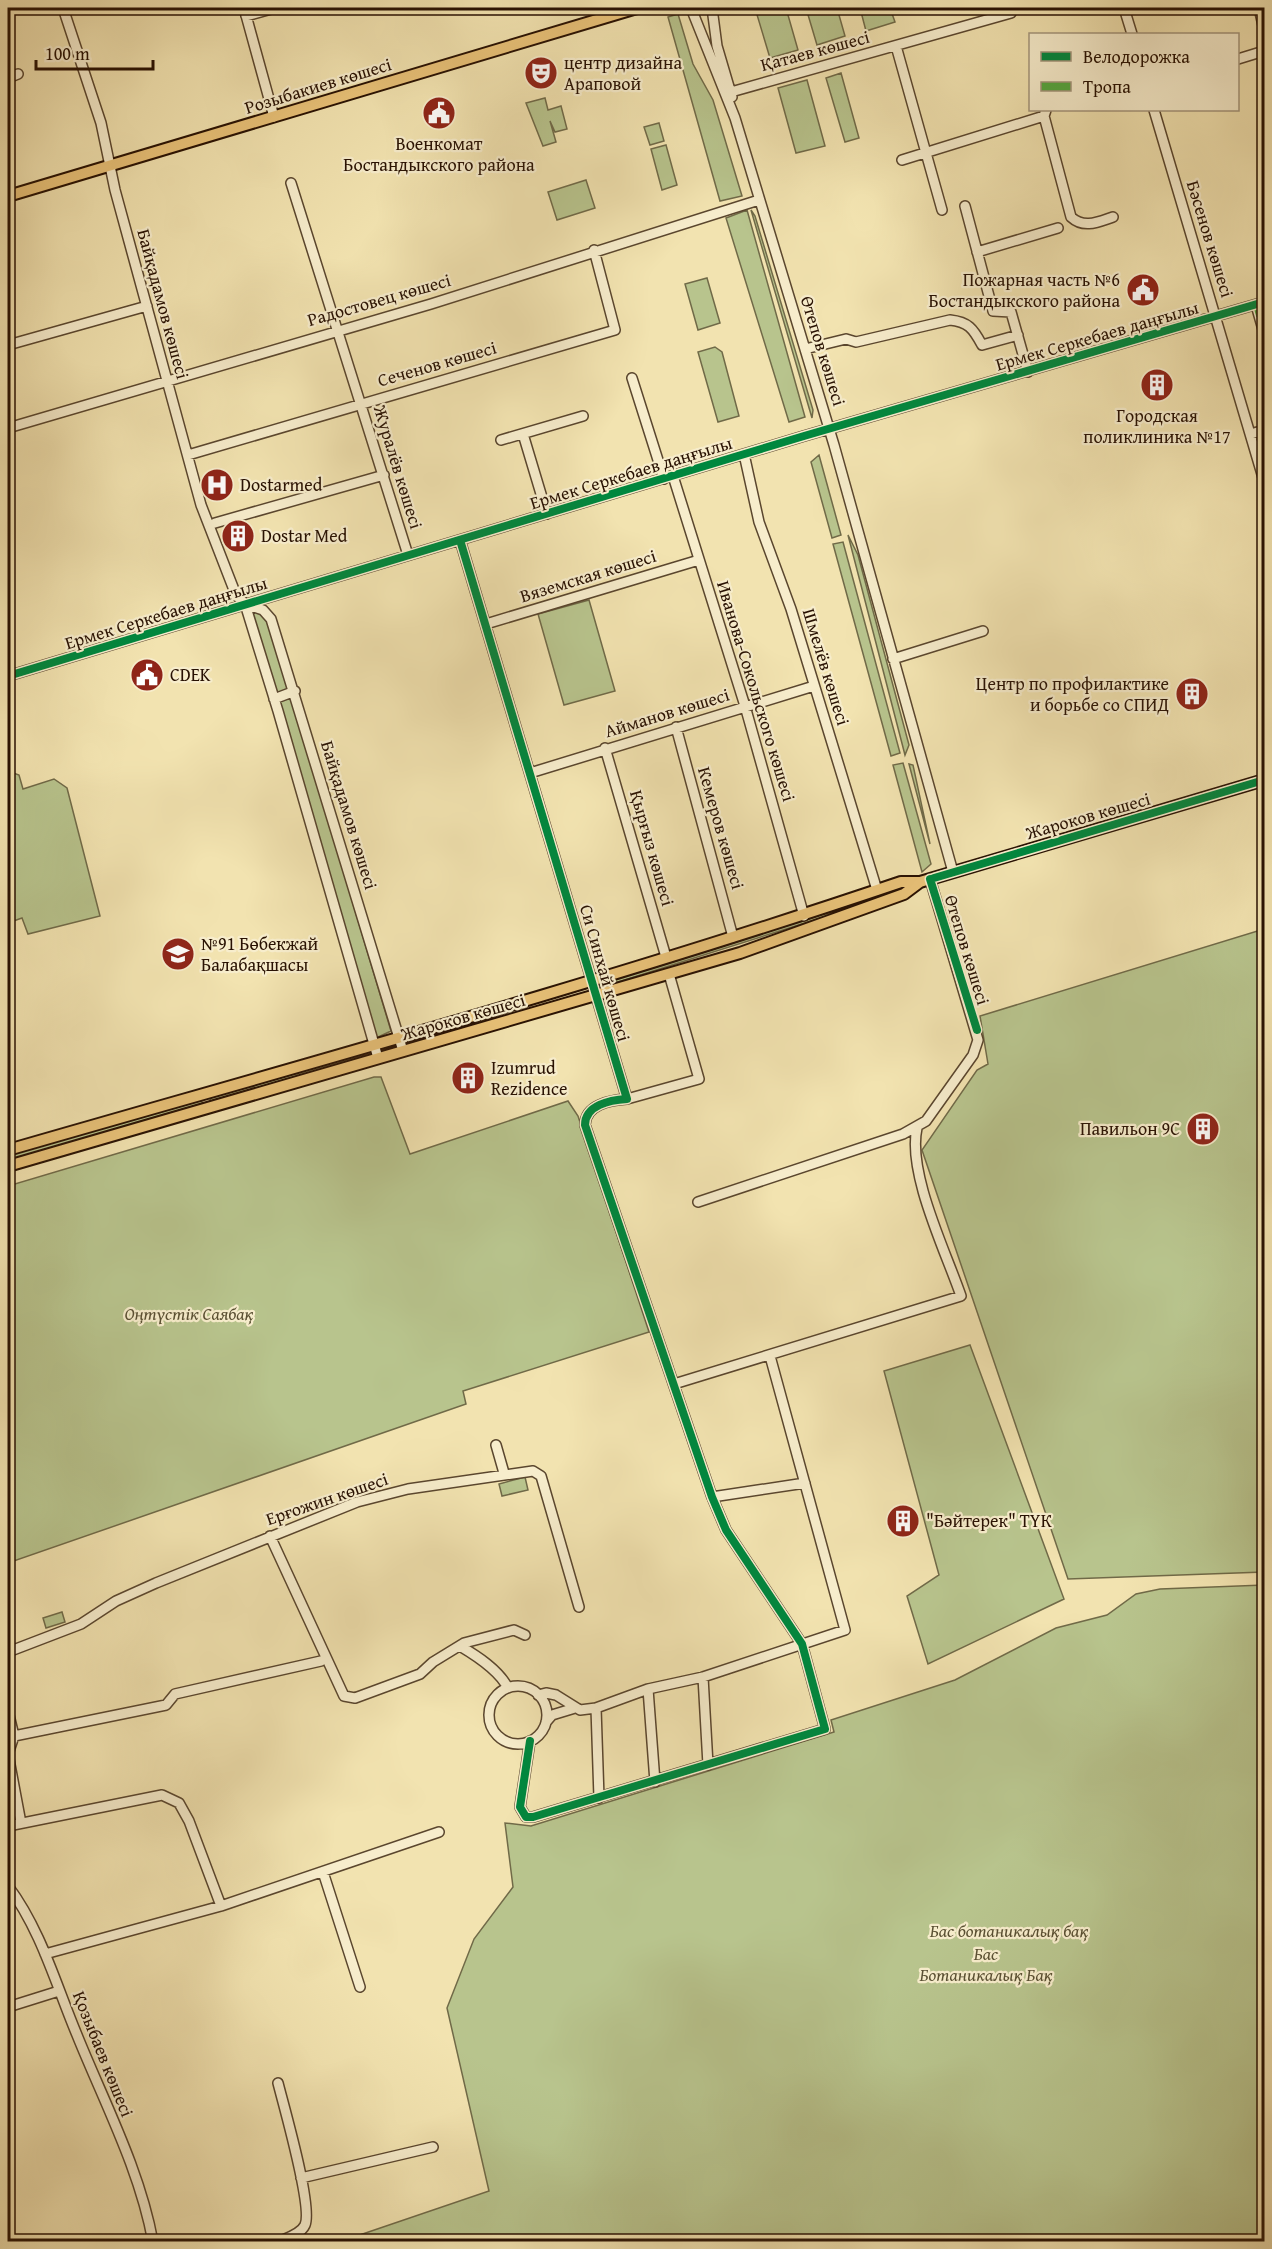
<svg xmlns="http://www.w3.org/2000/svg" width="1272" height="2249" font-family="'Gentium Book Plus',serif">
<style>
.green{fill:#b8c48d;stroke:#706a48;stroke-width:1.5}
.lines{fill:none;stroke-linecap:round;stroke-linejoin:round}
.minor-casing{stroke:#5a462e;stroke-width:12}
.major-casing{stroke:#281102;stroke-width:14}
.minor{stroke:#f7edcc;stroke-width:9}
.major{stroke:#e9c278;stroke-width:10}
.quiet{stroke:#53a840;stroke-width:6;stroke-dasharray:12 6;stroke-linecap:butt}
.cycleway-casing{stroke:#f7edcc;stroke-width:11}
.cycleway{stroke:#00873e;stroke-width:8}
.labels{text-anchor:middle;stroke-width:4.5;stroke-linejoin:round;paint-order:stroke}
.street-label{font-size:18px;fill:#281102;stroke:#f7edcc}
.poi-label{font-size:18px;fill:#281102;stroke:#f7edcc;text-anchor:start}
.park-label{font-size:18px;font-style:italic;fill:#5a5033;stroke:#f7edcc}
</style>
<rect width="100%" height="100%" fill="#f2e3b0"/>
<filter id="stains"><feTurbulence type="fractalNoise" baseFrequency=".00333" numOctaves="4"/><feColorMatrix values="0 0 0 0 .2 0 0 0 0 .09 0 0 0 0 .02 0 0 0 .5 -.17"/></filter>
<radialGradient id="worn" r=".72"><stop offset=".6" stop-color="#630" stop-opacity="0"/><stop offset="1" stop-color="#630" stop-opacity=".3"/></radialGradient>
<path class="green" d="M755,8H786L798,50L770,58Z
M806,8H837L845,36L817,45Z
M860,8H890L895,22L866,31Z
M678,14L693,64L713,100L742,196L720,201L668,17Z
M841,73L859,138L845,142L826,78Z
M807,80L825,146L796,153L778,88Z
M545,98L548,110L561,106L567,129L555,132L550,121L556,142L543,146L526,103Z
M659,123L664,141L650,145L644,127Z
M666,145L677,185L662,190L651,149Z
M586,180L595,208L557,220L548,192Z
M747,210L805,417L789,422L726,218Z
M751,210L755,216L813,410L812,418Z
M707,278L720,323L698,330L685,284Z
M715,347L722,352L739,416L718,422L698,352Z
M819,455L841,535L832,538L811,462Z
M848,535L858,555L909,745L905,755Z
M843,542L900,753L891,756L833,544Z
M589,600L615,691L564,705L538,614Z
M248,607L267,615L391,1031L374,1039Z
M903,763L931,864L922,872L893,765Z
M909,764L913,765L930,844Z
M8,771L19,775L23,789L54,779L67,788L100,916L28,934L22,918L8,923Z
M880,895L881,899L599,988L598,982Z
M1264,929V1572L1068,1579L922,1150L977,1070L988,1064L980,1016Z
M362,1052L364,1059L211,1103L209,1095Z
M374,1077H381L410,1154L568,1101L578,1116L649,1332L463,1391L466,1404L8,1563V1186Z
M201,1100L203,1104L8,1163V1155Z
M970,1345L1064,1599L928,1664L907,1596L939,1575L884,1371Z
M525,1477L528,1490L502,1496L499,1484Z
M1264,1585V2241H342L489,2191L447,2008L474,1939L513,1887L505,1823L531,1826L834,1732L831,1720L955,1680L1056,1628L1107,1615L1136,1594L1160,1589Z
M62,1612L65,1622L46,1628L43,1618Z"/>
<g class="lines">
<defs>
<path id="minor" d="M63,8L101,123L115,190L201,505L236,595L245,604L278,711L378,1058
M244,8L274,117
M691,8L735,118L834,445L953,872
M712,8L717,46L732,97
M1124,8L1132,34
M1259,8L1264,30
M246,16L275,8
M896,46L942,210
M1238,59L1264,51
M8,78L18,74
M731,92L1011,13
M1046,110L1044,116L1071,217C1084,229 1098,222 1113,217
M1154,110L1264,481
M902,160L1044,116
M291,183L408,555
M965,206L993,311L1011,312L1028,372
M977,252L1058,228
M1256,305L1264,333
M8,345L147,306
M805,349L846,339L856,342L950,320C968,322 973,328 982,345L1018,335
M632,378L664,479
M8,428L431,304L759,200
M523,434L547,514
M1251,434L1264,430
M501,440L583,416
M744,454L759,522L791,609L877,890
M188,455L615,330L594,250
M673,476L745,706L804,916
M215,523L384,475
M460,540L627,1099C610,1100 585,1105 585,1125L712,1497L726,1530L802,1644L825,1729L533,1817H526L520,1807L530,1741
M245,604L263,610L271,619L403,1051
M486,624L699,560
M893,659L983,631
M8,676L804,436L1264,302
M274,699L295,691
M676,727L733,937
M605,748L666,957
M530,773L814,686
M627,1099L699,1079L669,974
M698,1202L903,1134L926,1121L973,1055L978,1040L930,879
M674,1384L961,1296C946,1252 907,1173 917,1128
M496,1445L504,1473
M712,1497L805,1483
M270,1536L344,1696L355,1698L420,1674L433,1662L464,1643L514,1630L525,1635
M460,1646C477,1656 499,1670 508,1688
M8,1652L81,1624L116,1601L156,1583L357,1502L408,1489L533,1471L541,1476L579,1607
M703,1677L708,1765
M489 1715a29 29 0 1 1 58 0a29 29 0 1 1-58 0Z
M648,1689L655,1782
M538,1695L546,1693L556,1695L580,1710L596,1708L648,1689L703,1677L845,1630L770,1356
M596,1708L599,1798
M8,1711L14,1736L8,1754L21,1823
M546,1722L552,1715L575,1708
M14,1736L166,1705L175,1694L321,1661
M8,1826L162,1795L179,1803L189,1821L221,1906
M323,1872L360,1987
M8,1886C41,1930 56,1985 77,2035C104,2102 140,2170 153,2242
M45,1954L221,1906L439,1832
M8,2007L59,1991
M301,2178L433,2147
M278,2242C287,2238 301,2234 305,2225C313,2207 284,2107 278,2083"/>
<path id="major" d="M8,196L637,8
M8,1150C306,1064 606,982 901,882H920L1264,780
M8,1166L740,953L904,894L920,882"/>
</defs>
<use href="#minor" class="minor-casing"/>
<use href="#major" class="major-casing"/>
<use href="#minor" class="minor"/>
<use href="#major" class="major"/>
<path class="quiet" d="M1256,305L1264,333"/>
<defs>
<path id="cycleway" d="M460,540L627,1099C610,1100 585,1105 585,1125L712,1497L726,1530L802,1644L825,1729L533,1817H526L520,1807L530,1741
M8,676L804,436L1264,302
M934,878L1264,780
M930,879L977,1030"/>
</defs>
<use href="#cycleway" class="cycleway-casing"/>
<use href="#cycleway" class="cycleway"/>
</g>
<defs>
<symbol id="theatre-disc" viewBox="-11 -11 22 22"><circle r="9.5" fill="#8f2418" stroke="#f7edcc"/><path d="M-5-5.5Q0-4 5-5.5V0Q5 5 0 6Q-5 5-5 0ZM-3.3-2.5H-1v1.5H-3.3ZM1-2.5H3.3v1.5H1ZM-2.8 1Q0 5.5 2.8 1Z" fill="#fff"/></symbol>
<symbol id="civic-disc" viewBox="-11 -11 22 22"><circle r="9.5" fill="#8f2418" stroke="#f7edcc"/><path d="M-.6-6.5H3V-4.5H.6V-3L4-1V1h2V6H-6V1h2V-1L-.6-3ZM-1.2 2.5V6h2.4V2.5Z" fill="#fff"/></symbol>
<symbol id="building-disc" viewBox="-11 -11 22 22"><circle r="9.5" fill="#8f2418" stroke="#f7edcc"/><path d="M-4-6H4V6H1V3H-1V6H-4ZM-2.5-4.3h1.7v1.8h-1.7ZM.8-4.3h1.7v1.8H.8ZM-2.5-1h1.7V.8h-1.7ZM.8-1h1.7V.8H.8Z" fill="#fff"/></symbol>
<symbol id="hospital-disc" viewBox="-11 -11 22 22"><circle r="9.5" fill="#8f2418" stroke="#f7edcc"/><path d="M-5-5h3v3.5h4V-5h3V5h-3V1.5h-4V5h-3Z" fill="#fff"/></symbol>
<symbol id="school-disc" viewBox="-11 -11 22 22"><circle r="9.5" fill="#8f2418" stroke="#f7edcc"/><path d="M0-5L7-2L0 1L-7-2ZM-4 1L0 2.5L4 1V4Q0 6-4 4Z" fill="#fff"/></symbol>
</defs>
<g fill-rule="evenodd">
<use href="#theatre-disc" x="522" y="54" width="38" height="38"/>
<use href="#civic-disc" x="420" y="94" width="38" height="38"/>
<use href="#civic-disc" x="1124" y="271" width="38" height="38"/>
<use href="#building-disc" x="1138" y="366" width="38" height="38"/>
<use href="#hospital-disc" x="198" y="466" width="38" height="38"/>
<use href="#building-disc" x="219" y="517" width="38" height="38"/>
<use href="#civic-disc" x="128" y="656" width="38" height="38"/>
<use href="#building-disc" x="1173" y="675" width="38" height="38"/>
<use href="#school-disc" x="159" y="935" width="38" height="38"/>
<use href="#building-disc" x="449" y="1059" width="38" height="38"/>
<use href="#building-disc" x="1184" y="1110" width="38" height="38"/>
<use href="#building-disc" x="884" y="1502" width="38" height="38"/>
</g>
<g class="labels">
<g class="street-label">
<text transform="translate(815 51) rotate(-15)" y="6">Қатаев көшесі</text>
<text transform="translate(318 86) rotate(-17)" y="6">Розыбакиев көшесі</text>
<text transform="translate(1210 239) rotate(73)" y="6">Бәсенов көшесі</text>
<text transform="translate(379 300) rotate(-16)" y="6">Радостовец көшесі</text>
<text transform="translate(163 304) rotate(75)" y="6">Байқадамов көшесі</text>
<text transform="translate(1097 336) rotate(-16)" y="6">Ермек Серкебаев даңғылы</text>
<text transform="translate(823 351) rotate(73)" y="6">Өтепов көшесі</text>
<text transform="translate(437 364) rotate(-16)" y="6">Сеченов көшесі</text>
<text transform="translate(398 467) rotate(73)" y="6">Журалёв көшесі</text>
<text transform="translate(631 473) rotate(-17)" y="6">Ермек Серкебаев даңғылы</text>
<text transform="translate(588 576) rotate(-17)" y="6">Вяземская көшесі</text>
<text transform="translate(166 613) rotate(-17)" y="6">Ермек Серкебаев даңғылы</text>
<text transform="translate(826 667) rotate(73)" y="6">Шмелёв көшесі</text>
<text transform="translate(756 691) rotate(73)" y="6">Иванова-Сокольского көшесі</text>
<text transform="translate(667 713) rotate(-17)" y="6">Айманов көшесі</text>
<text transform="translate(349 815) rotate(73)" y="6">Байқадамов көшесі</text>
<text transform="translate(1088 816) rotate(-16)" y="6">Жароков көшесі</text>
<text transform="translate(721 828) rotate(74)" y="6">Кемеров көшесі</text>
<text transform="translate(652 848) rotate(74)" y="6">Қырғыз көшесі</text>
<text transform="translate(967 950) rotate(73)" y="6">Өтепов көшесі</text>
<text transform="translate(605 973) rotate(74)" y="6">Си Синхай көшесі</text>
<text transform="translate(463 1017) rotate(-16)" y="6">Жароков көшесі</text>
<text transform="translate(327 1499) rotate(-19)" y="6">Ерғожин көшесі</text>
<text transform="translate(103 2054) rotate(68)" y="6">Қозыбаев көшесі</text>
</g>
<g class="poi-label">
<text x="564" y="69">центр дизайна<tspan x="564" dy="21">Араповой</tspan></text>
<text x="439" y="150" text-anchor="middle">Военкомат<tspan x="439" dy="21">Бостандыкского района</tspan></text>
<text x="1120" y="286" text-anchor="end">Пожарная часть №6<tspan x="1120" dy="21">Бостандыкского района</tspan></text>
<text x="1157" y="422" text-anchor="middle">Городская<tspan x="1157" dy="21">поликлиника №17</tspan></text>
<text x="240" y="491">Dostarmed</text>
<text x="261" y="542">Dostar Med</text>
<text x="170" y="681">CDEK</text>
<text x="1169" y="690" text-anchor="end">Центр по профилактике<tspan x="1169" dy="21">и борьбе со СПИД</tspan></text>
<text x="201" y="950">№91 Бөбекжай<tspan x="201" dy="21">Балабақшасы</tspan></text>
<text x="491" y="1074">Izumrud<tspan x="491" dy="21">Rezidence</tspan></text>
<text x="1180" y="1135" text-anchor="end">Павильон 9C</text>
<text x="926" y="1527">"Бәйтерек" ТҮК</text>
</g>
<g class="park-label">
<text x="189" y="1320">Оңтүстік Саябақ</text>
<text x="1009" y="1937">Бас ботаникалық бақ</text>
<text x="986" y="1960">Бас<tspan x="986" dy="21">Ботаникалық Бақ</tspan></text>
</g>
</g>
<rect width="1272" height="2249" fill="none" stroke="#f2e3b0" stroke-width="30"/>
<rect x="9" y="9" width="1254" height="2231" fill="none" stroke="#281102" stroke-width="3"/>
<rect x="15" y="15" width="1242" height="2219" fill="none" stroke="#281102" stroke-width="1.5"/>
<rect x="1029" y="33" width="210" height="78" fill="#f7edcc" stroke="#a4957b" stroke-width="1.5"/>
<rect x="1041" y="52" width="30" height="9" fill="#00873e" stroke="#a4957b" stroke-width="1.5"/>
<text x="1083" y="63" font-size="18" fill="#281102">Велодорожка</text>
<rect x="1041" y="82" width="30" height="9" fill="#53a840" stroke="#a4957b" stroke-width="1.5"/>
<text x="1083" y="93" font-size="18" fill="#281102">Тропа</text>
<path d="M36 60v9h117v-9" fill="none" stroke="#281102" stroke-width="3"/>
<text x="45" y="60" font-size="18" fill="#281102" stroke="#f7edcc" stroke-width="4.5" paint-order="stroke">100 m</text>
<rect width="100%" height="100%" filter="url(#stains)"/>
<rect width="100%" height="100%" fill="url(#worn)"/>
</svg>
